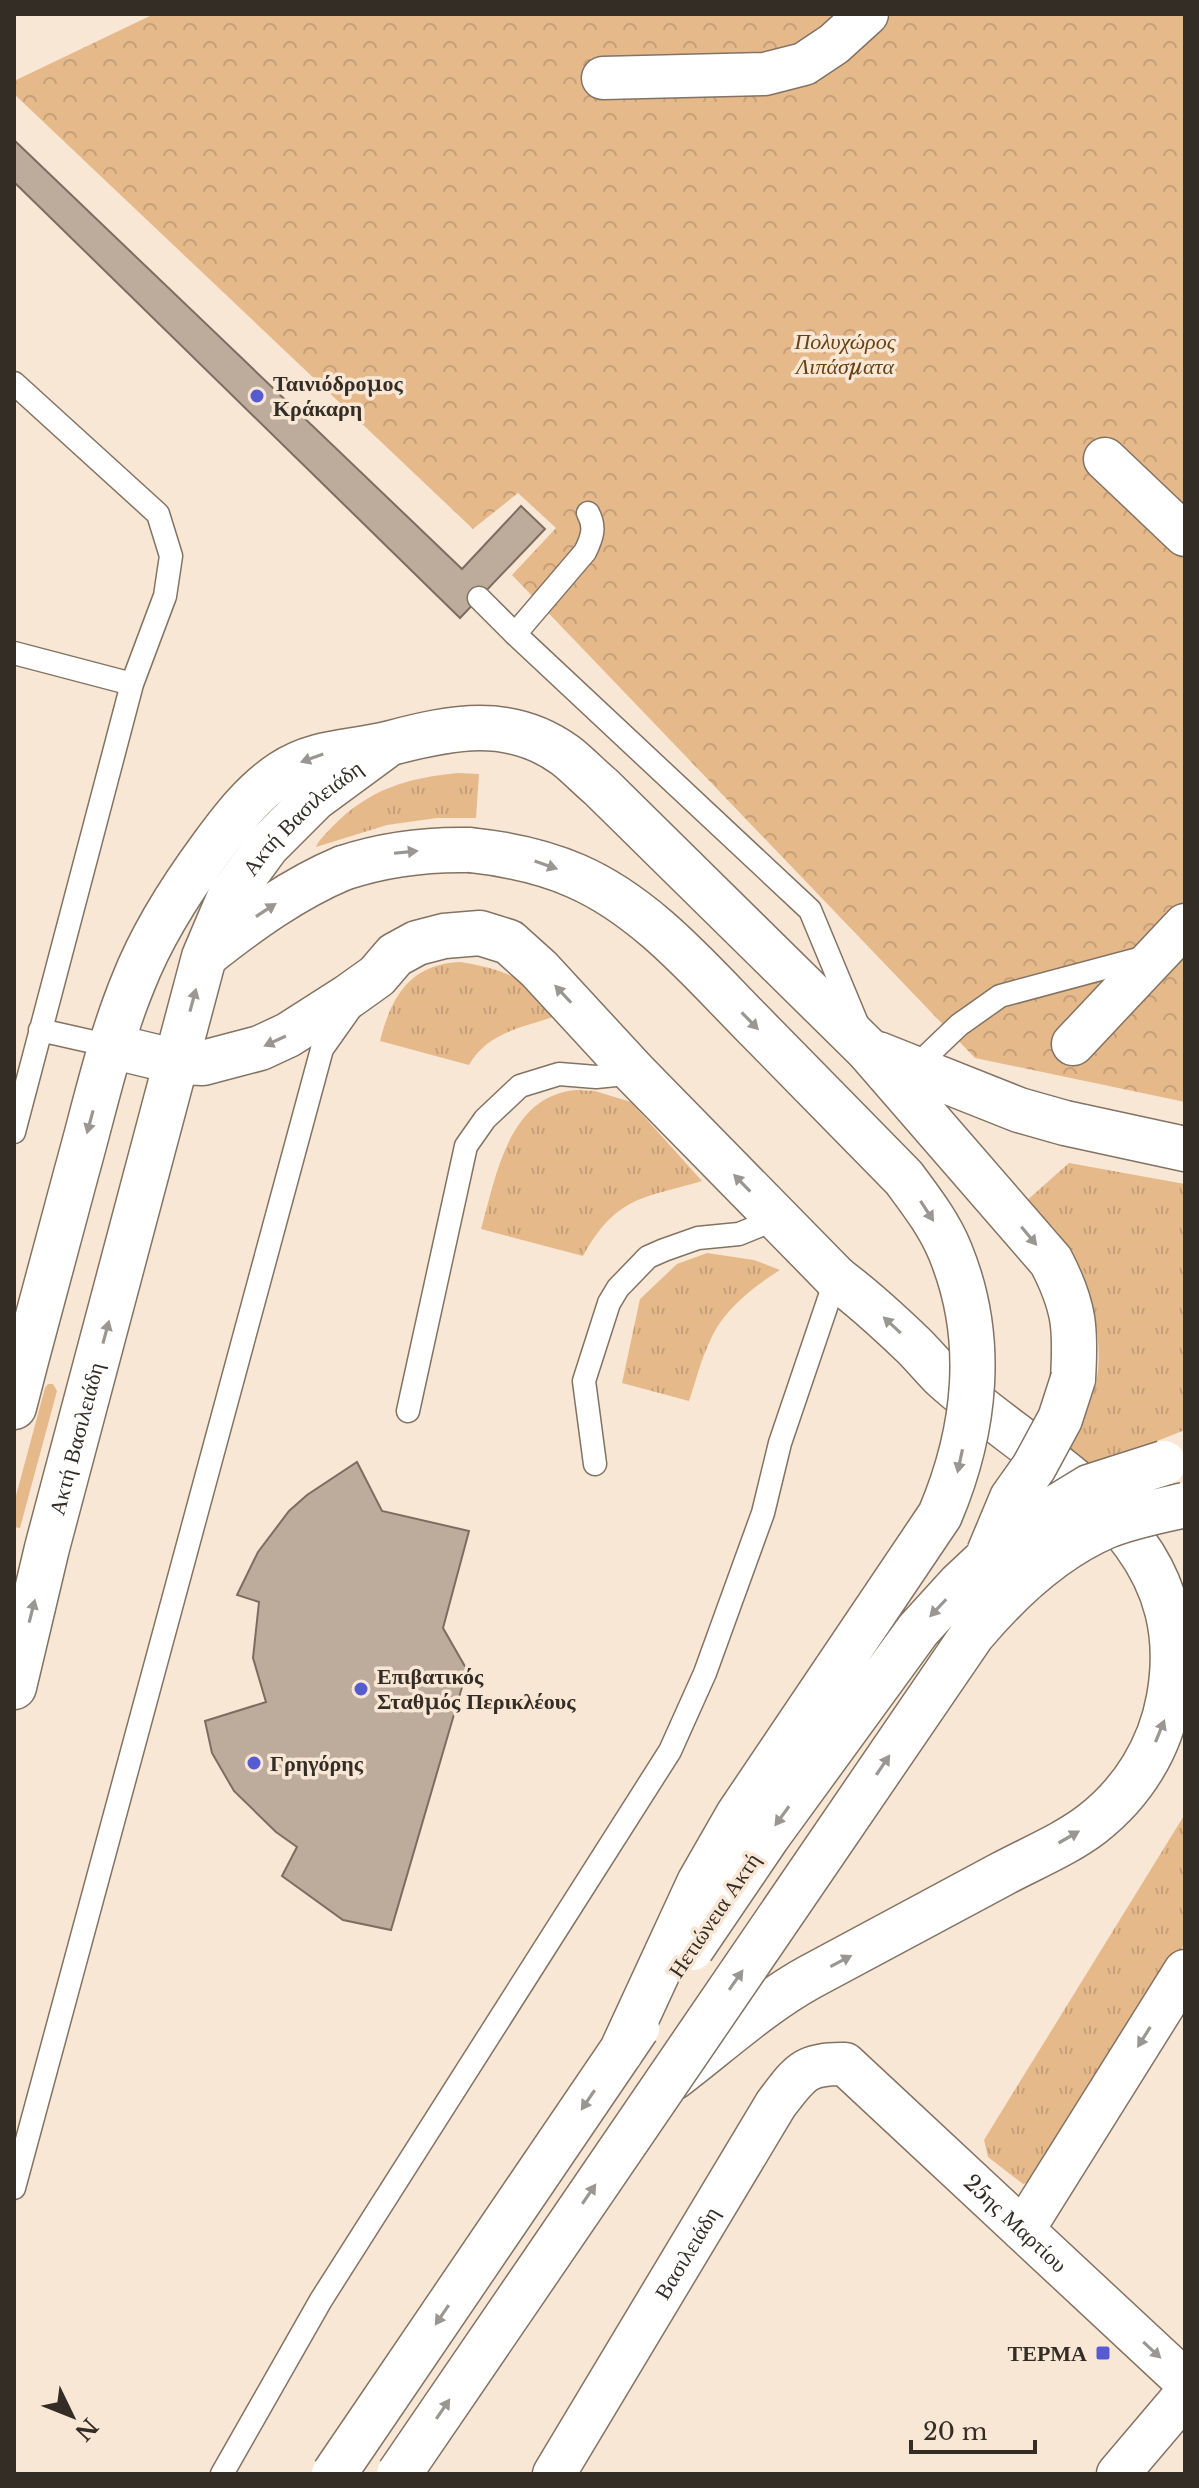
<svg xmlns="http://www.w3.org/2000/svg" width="1199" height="2488" font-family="'Libre Baskerville',serif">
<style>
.grass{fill:url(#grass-tufts)}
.park{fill:url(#park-crowns)}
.garden{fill:#e6b98b}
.building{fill:#bdac9b;stroke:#7d6d5e;stroke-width:2}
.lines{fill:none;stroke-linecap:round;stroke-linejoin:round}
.lane-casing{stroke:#827363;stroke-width:25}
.street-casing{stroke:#827363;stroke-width:45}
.secondary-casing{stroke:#827363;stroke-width:47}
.primary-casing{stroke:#827363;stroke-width:47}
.lane{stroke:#fff;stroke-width:22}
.street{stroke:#fff;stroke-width:42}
.secondary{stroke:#fff;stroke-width:44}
.primary{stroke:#fff;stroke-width:44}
.primary-bridge-casing{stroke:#827363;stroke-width:47;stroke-linecap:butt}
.primary-bridge{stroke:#fff;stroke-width:44}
.oneway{fill:#9a9692}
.poi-dot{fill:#565bd2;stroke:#f9e7d6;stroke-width:3}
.labels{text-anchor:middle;stroke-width:7;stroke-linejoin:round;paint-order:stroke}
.park-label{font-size:22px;font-style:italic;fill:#674111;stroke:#f9e7d6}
.poi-label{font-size:22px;font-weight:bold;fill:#342d26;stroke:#f9e7d6;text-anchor:start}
.street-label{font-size:22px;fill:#342d26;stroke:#f9e7d6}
</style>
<defs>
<pattern id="grass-tufts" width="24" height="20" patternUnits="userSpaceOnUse" patternTransform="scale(2)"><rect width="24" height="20" fill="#e6b98b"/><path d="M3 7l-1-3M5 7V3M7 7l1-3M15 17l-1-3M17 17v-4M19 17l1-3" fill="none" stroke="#c69f78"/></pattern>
<pattern id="park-crowns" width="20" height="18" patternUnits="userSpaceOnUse" patternTransform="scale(2)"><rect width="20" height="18" fill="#e6b98b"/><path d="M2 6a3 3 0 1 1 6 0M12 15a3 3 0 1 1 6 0" fill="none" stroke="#c69f78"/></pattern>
</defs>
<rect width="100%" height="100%" fill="#f9e7d6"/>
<path class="grass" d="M458,773L479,774L476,818H437L387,825L316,847C319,839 326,834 332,827C369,789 407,778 458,773Z
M460,962C508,970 524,977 553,1017C520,1028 487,1033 469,1065L380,1041C391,997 410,964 460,962Z
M576,1090L595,1091L631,1102L702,1181C641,1199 617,1196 583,1256L481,1229C496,1177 508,1096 576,1090Z
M1069,1163L1185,1184V1430L1035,1489C1057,1456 1087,1422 1096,1382C1107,1334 1084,1257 1048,1222C1041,1215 1032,1209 1024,1203Z
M707,1253L754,1260L780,1270C753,1287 723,1310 710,1341C701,1359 696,1381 689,1401L622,1383L640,1299L677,1264Z
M1185,1814V1943L1039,2179L1023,2184L988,2157L984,2140Z"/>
<path class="park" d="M154,14H1185V1102L975,1058L512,575L556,528L518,493L473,529L14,94V81Z"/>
<path class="garden" d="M48,1384H53L57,1391L20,1528L14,1527V1503L45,1388Z"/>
<path class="building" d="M14,140L462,569L521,506L545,529L460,618L14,182Z
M357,1462L382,1511L469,1531L443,1628L467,1670L391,1930L343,1920L282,1876L297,1847L276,1832L234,1791L212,1753L205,1721L266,1702L253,1658L259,1602L237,1595L258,1552L289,1511L307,1495Z"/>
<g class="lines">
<defs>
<path id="lane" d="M14,383L158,514L171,556L165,596L132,684L14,1132
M588,513C596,527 592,538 585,552L515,634L810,910L857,1023
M479,598L515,634
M14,653L132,684
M40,1030L111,1046
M913,1069L959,1025L1000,996L1149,956
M408,1411L466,1146L485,1119L520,1086L559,1074L596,1077L635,1073
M595,1464L584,1381L609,1303L618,1288L648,1257L664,1250L698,1238L739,1234L776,1219
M14,2188L322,1049L351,1008
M222,2474L321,2300L670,1751L705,1673L763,1513L780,1443L836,1278"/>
<g id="street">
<path d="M603,78L765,74L804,64L834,44L867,14"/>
<path d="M1105,459L1185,535"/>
<path d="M1073,1044L1185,925"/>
<path d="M1023,2230L1185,1971"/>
<path id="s1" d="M554,2474L776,2104C800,2073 804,2063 845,2064L1185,2381"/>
<path d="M1118,2474L1185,2395"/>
</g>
<g id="secondary">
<path d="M206,955C249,921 293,889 343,868"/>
<path d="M111,1046L177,1062L203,1063L260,1048L288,1035L349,996L377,976L395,955L417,943L444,936L480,933L509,942L539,969L635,1073L836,1278"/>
<path d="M14,1407C34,1329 55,1251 76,1174C94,1110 108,1044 133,983C152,934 181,889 212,847C232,820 253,792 282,773C316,750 353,753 391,743C451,727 510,715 565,755C577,764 589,777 601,787L868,1050"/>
<path id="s2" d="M14,1687L47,1548L204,957L229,898L267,846L315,798L383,748"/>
</g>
<path id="primary" d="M343,868C385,854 425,849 470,850
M868,1050L1051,1261C1075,1307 1076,1329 1073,1379
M878,1054L1019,1110L1065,1123L1185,1149
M673,2078C718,2044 761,2004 810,1977C874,1942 938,1908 1002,1874C1032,1858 1066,1844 1092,1824C1133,1792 1160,1748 1169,1698C1199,1530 1044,1469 943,1377C933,1367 924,1356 914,1346C889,1322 864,1299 836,1278"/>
</defs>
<use href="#lane" class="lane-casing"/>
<use href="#street" class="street-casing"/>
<use href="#secondary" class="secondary-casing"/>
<use href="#primary" class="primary-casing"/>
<use href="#lane" class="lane"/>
<use href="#street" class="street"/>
<use href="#secondary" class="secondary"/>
<use href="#primary" class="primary"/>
<defs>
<path id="primary-bridge" d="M470,850C507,854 542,861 576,876C645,906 698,968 749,1020C801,1073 852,1125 904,1178C921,1201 939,1224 950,1251C986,1338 976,1430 940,1515L738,1815L699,1883L621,2052
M989,1553L1012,1498L1034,1467L1060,1419L1073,1379
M692,1948L768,1836L918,1630L959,1585L1007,1540L1030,1523L1089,1487L1164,1463
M334,2474L637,2028
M399,2474L972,1635C1009,1591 1053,1549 1107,1526C1132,1516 1159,1511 1185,1505"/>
</defs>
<use href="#primary-bridge" class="primary-bridge-casing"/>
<use href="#primary-bridge" class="primary-bridge"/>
</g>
<defs><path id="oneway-solid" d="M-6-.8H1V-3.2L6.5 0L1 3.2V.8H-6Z" transform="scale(2)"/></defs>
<g class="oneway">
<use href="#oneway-solid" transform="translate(312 758) rotate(160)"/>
<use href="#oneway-solid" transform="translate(406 852) rotate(-6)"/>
<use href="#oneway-solid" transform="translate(546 865) rotate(19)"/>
<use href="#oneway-solid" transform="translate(266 910) rotate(-33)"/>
<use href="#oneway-solid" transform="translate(563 994) rotate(-133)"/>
<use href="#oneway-solid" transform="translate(193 1000) rotate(-75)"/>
<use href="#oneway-solid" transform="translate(750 1021) rotate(46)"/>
<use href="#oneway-solid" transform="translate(275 1041) rotate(155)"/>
<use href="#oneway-solid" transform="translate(90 1122) rotate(105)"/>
<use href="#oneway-solid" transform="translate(742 1183) rotate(-134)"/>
<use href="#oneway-solid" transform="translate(927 1211) rotate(57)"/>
<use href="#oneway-solid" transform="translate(1029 1236) rotate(50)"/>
<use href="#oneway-solid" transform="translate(892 1325) rotate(-137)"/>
<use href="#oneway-solid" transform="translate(106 1332) rotate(-75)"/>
<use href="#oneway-solid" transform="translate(960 1461) rotate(102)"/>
<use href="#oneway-solid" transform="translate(938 1608) rotate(133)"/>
<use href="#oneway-solid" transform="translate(32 1611) rotate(-76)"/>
<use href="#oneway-solid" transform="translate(1160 1731) rotate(-68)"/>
<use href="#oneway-solid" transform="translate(883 1765) rotate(-56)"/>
<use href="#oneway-solid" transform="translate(782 1816) rotate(126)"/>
<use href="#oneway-solid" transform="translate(1069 1837) rotate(-30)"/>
<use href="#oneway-solid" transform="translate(841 1961) rotate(-28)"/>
<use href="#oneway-solid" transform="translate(736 1980) rotate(-55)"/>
<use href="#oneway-solid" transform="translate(1144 2037) rotate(122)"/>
<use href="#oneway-solid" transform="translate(588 2100) rotate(124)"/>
<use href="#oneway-solid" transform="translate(589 2194) rotate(-56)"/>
<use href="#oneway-solid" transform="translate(442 2315) rotate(124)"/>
<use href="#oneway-solid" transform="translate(1152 2350) rotate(43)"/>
<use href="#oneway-solid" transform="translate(443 2409) rotate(-56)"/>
</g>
<g class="poi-dot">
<circle cx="257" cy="396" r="8"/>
<circle cx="361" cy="1689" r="8"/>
<circle cx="254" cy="1763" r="8"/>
<rect x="1095" y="2345" width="16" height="16" rx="4"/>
</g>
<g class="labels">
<g class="park-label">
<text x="845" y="349">Πολυχώρος<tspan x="845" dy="25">Λιπάσματα</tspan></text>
</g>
<g class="poi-label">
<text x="273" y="391">Ταινιόδρομος<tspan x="273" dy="25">Κράκαρη</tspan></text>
<text x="377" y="1684">Επιβατικός<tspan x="377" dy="25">Σταθμός Περικλέους</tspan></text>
<text x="270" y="1771">Γρηγόρης</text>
<text x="1087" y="2361" text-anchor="end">ΤΕΡΜΑ</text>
</g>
<g class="street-label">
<text dy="8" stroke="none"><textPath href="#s2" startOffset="928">Ακτή Βασιλειάδη</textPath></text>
<text dy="8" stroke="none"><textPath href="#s2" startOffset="256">Ακτή Βασιλειάδη</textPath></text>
<text transform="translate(714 1915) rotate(-56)" y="8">Ηετιώνεια Ακτή</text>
<text dy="8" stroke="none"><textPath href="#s1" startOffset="750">25ης Μαρτίου</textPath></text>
<text dy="8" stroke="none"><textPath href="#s1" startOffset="258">Βασιλειάδη</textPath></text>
</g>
</g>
<rect width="1199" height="2488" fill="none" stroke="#342d26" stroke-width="32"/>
<g transform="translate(72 2416) rotate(133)" stroke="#f9e7d6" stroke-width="6" paint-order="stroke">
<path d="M0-6L14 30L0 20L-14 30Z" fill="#342d26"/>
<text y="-12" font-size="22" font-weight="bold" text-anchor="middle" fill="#342d26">N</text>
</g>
<path d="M911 2440v12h124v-12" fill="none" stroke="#342d26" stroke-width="4"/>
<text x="923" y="2440" font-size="24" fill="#342d26" stroke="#f9e7d6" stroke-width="6" paint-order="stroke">20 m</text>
</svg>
